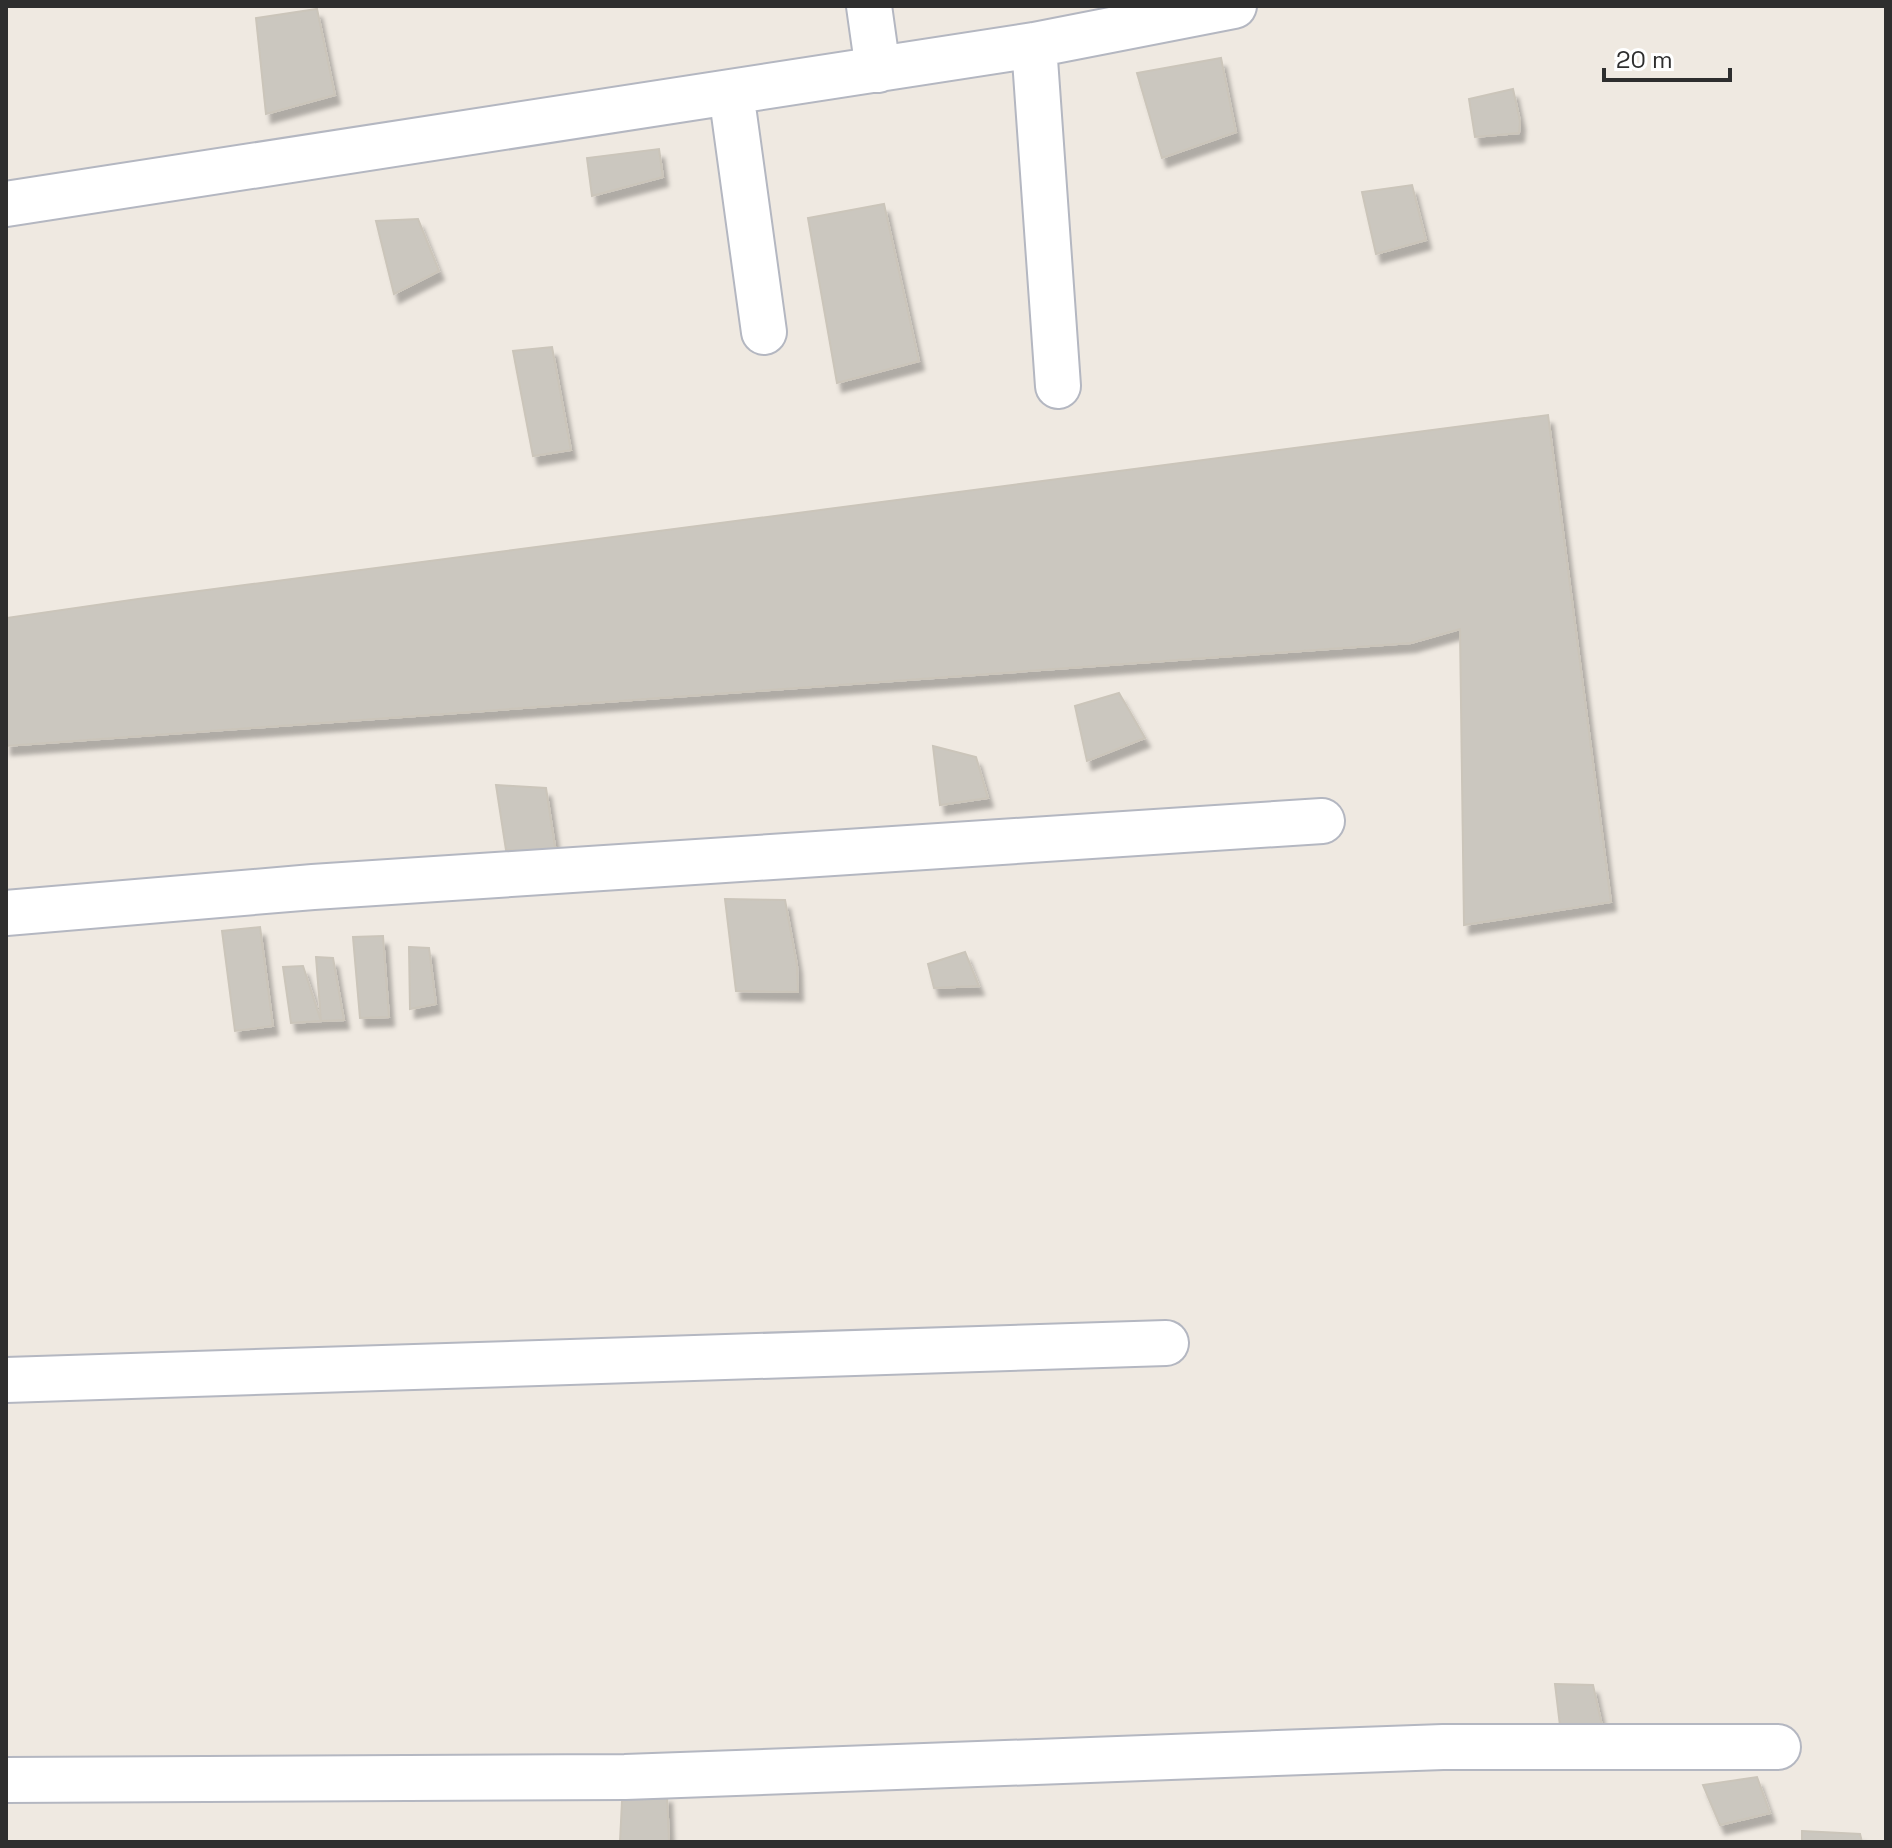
<svg xmlns="http://www.w3.org/2000/svg" width="1892" height="1848" font-family="'Space Grotesk',sans-serif">
<style>
.building{fill:#cbc7bf;stroke:#cbc5ba;stroke-width:2;filter:url(#shadow)}
.lines{fill:none;stroke-linecap:round;stroke-linejoin:round}
.minor-casing{stroke:#b4b7c1;stroke-width:48}
.minor{stroke:#fff;stroke-width:44}
</style>
<defs>
<filter id="shadow"><feDropShadow dx="5" dy="9" stdDeviation="2" flood-color="#0004"/></filter>
</defs>
<rect width="100%" height="100%" fill="#efe9e1"/>
<path class="building" d="M317,9L335,95L266,114L256,18Z
M1221,58L1236,132L1162,158L1137,73Z
M1513,89L1520,121L1519,133L1475,137L1469,99Z
M659,149L663,177L592,196L587,158Z
M1412,185L1426,240L1376,254L1362,192Z
M884,204L919,361L837,383L808,218Z
M418,219L439,271L394,294L376,221Z
M552,347L571,450L533,456L513,351Z
M1548,415L1611,902L1464,925L1460,629L1411,643L6,746V618L138,599Z
M1119,693L1145,738L1087,761L1075,706Z
M933,746L976,757L988,798L940,805Z
M496,785L546,788L556,853L506,850Z
M725,899L785,900L797,965L798,992L736,991Z
M260,927L273,1026L235,1031L222,931Z
M383,936L389,1017L360,1018L353,937Z
M409,947L429,948L436,1004L410,1009Z
M965,952L979,986L934,988L928,964Z
M316,957L333,958L344,1020L321,1021Z
M303,966L321,1021L291,1023L283,967Z
M1555,1684L1593,1685L1603,1730L1561,1734Z
M1757,1777L1770,1813L1720,1825L1703,1785Z
M667,1794L669,1842H620L622,1801Z
M1802,1831L1860,1834L1862,1842H1802Z"/>
<g class="lines">
<defs>
<path id="minor" d="M869,6L878,70
M1034,45L1058,386
M731,92L764,332
M6,204L1034,45L1234,6
M6,913L313,887L1322,821
M6,1380L1166,1343
M6,1780L625,1777L1443,1747H1778"/>
</defs>
<use href="#minor" class="minor-casing"/>
<use href="#minor" class="minor"/>
</g>
<rect width="1892" height="1848" fill="none" stroke="#2e2e2e" stroke-width="16"/>
<path d="M1604 68v12h126v-12" fill="none" stroke="#2e2e2e" stroke-width="4"/>
<text x="1616" y="68" font-size="24" fill="#2e2e2e" stroke="#ffffff" stroke-width="6" paint-order="stroke">20 m</text>
</svg>
